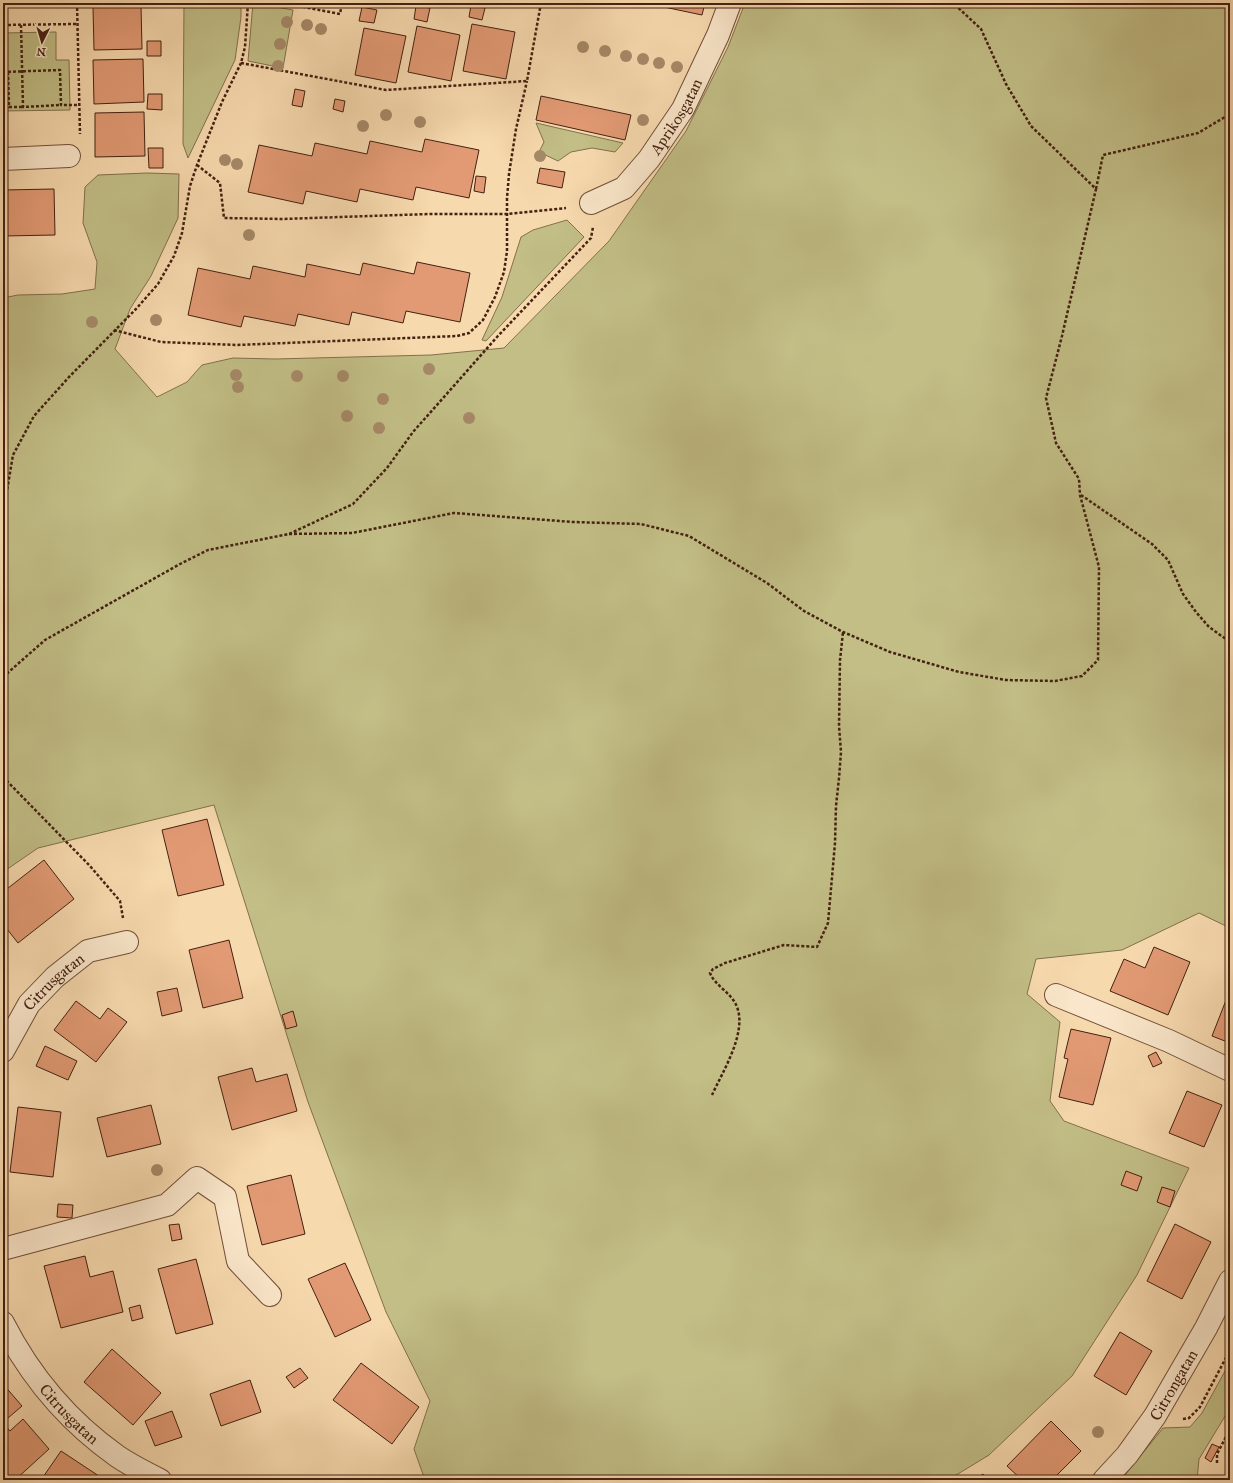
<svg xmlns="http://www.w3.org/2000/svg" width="1233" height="1483" font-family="'IM FELL Great Primer',serif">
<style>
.green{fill:#c2be86;stroke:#83704c}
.building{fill:#e29a74;stroke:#442111}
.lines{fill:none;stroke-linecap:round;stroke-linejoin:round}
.minor-casing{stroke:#714f38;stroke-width:24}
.path{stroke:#442111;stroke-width:2.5;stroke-dasharray:3 2;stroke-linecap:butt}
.minor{stroke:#fae6ca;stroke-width:22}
.tree{fill:#a68968}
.labels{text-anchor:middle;stroke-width:3.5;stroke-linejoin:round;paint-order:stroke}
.street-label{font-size:16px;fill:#442111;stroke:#fae6ca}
</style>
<rect width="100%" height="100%" fill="#f7d9ae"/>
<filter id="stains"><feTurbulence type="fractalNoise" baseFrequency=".005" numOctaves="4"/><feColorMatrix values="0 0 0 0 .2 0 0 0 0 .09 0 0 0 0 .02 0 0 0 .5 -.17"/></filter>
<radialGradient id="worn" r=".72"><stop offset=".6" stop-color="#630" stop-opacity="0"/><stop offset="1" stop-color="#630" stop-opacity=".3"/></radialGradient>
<path class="green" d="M184,3H241V17L235,60L188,158L183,144Z
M253,3L293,10L283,68L248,61Z
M745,3H1230V928L1199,913L1122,950L1036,959L1027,994L1060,1022L1050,1101L1064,1121L1189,1168L1137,1275L1072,1376L989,1455L948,1480H425L414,1449L430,1401L386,1312L308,1102L214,805L38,848L3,872V298L18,295L62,294L95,289L97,262L83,223L85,187L98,175L147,173L179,174L178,218L151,276L130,309L115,349L157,397L187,382L202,365L233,358L275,359L431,355L504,348L609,241L686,131L728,47Z
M56,32V60H69L70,110L3,111V33Z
M536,123L623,143L615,152L592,148L571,152L558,161L539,152L544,142Z
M567,220L584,237L486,341L482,340L502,297L521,237L533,230Z
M1230,1362V1408L1199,1459L1197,1480H1121L1163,1428L1190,1427L1202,1413Z"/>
<path class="building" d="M645,3H705L702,15Z
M471,5L485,8L482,20L469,17Z
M141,6L142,49L94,50L93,7Z
M416,6L430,8L427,22L414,19Z
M362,7L377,10L374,23L359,21Z
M472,24L515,32L506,79L463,71Z
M417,26L460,35L451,81L408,72Z
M364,28L406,36L396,83L355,75Z
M147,41H161V56H147Z
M143,59L144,102L94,104L93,60Z
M295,89L305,91L302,107L292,105Z
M148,94H162V110L147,109Z
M541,96L631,115L625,140L536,120Z
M335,99L345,101L343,112L333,109Z
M144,112L145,156L95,157V113Z
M425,139L479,150L469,198L416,187L413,200L360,189L357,202L306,191L303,204L248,192L259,145L312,156L315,143L367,154L370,141L422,152Z
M148,148H163V168H149Z
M540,168L565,172L562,188L537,183Z
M476,176L486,177L484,193L474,191Z
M54,189L55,235L3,236V190Z
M417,262L470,273L460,322L406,311L403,323L352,312L349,325L298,314L295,326L244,316L241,327L188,315L198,268L250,279L253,266L305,277L307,264L360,275L363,263L414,274Z
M207,819L224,885L178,896L162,830Z
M44,860L74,899L18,943L3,924V892Z
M229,940L243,998L203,1008L189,950Z
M1154,947L1190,962L1168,1015L1110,991L1124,959L1145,968Z
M177,988L182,1011L162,1016L157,992Z
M1230,990V1043L1212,1036Z
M76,1001L100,1019L108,1008L127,1022L96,1062L54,1030Z
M293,1011L297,1026L286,1029L282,1015Z
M1071,1029L1111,1038L1093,1105L1059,1097L1068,1059L1064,1058Z
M45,1046L77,1061L68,1080L36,1066Z
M1156,1052L1162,1063L1153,1067L1148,1056Z
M252,1068L256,1082L287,1074L297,1111L232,1130L218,1077Z
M1187,1091L1222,1105L1204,1147L1169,1133Z
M151,1105L161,1144L107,1157L97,1118Z
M18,1107L61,1112L53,1177L10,1172Z
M1126,1171L1142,1177L1137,1191L1121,1185Z
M291,1175L305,1234L262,1245L247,1186Z
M1162,1187L1175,1191L1170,1207L1157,1202Z
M58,1204L73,1205L72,1218L57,1217Z
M179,1224L182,1239L172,1241L169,1225Z
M1175,1224L1211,1242L1182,1299L1147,1281Z
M85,1256L90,1277L113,1271L123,1312L61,1328L44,1266Z
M196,1259L213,1324L176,1334L158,1269Z
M345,1263L371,1320L335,1337L308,1279Z
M140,1305L143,1318L132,1321L129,1308Z
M1120,1332L1152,1351L1126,1395L1094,1376Z
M112,1349L161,1393L133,1425L84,1382Z
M361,1363L419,1407L392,1444L333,1400Z
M300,1368L308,1378L294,1388L286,1377Z
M250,1380L261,1412L221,1426L210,1394Z
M3,1384L22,1406L8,1418L3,1412Z
M172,1411L182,1437L155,1446L145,1421Z
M23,1419L49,1449L15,1480H3V1423L10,1431Z
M1051,1421L1081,1451L1052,1480H1022L1007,1466Z
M1212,1444L1219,1447L1211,1462L1205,1458Z
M61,1451L105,1480H41Z
M983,1474L988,1480H975Z"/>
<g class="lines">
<defs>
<g id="minor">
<path d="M3,159L69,156"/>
<path id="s1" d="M591,203L624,188L649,159L683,109L718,35L730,3"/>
<path d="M1056,995L1169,1041L1230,1070"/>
<path id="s2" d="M3,1051L29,1004L55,977L88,951L127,942"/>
<path d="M3,1249L167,1205L197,1178L225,1197L238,1261L270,1295"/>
<path id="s3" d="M3,1323C30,1376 69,1422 117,1456C130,1465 146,1473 160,1480"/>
<path id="s4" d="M1104,1480L1127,1455L1155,1416L1206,1328L1230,1281"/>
</g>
</defs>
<use href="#minor" class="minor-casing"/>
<path class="path" d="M77,3L80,134
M283,3L340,14L342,3
M3,25L77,24
M21,25L23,107L61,105
M241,63L386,90L527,81L541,3
M3,72L60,70L61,105H79
M8,72L9,107H23
M197,165L220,183L224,218L282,219L429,214H507L566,208
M1096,189L1103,155L1198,133L1230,114
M114,330L161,342L237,345L457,336L469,333L483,320L495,297L504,272L507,251V198L509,174L516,129L527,81
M1081,495L1152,544L1168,560L1183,594L1196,612L1209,627L1230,642
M3,514L13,455L34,416L69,377L136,309L158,284L174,256L182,233L190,186L197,165L222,102L241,63L245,47L248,3
M289,534L352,533L454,513L573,522L641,524L689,536L767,583L804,611L843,632L890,652L959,672L1006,680L1055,681L1082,676L1098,660L1099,567L1080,495L1079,479L1056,443L1046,398L1062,336L1096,189L1031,126L1006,84L981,29L953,3
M3,677L45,640L180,564L208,550L289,534L353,504L387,468L413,432L497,337L591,238L593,227
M3,777L90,866L120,901L123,918
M712,1095C723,1071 747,1033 737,1007C732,993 715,986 710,973L713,969L725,963L784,945L817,947L828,923L835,843L836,806L839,778L841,752L839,726L840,660L843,632
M1183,1419L1189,1418L1200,1407L1230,1350
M1217,1463V1454L1230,1429"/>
<use href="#minor" class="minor"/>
</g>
<g class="tree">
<circle cx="287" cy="22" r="6"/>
<circle cx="307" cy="25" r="6"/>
<circle cx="321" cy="29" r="6"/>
<circle cx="280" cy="44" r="6"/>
<circle cx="583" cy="47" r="6"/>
<circle cx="605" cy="51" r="6"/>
<circle cx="626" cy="56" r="6"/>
<circle cx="643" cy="59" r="6"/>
<circle cx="659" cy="63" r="6"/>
<circle cx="278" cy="66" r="6"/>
<circle cx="677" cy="67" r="6"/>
<circle cx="386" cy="115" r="6"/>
<circle cx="643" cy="120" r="6"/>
<circle cx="420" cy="122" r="6"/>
<circle cx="363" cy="126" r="6"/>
<circle cx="540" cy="156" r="6"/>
<circle cx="225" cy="160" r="6"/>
<circle cx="237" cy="164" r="6"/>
<circle cx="249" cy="235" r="6"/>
<circle cx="156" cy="320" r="6"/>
<circle cx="92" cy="322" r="6"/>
<circle cx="429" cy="369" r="6"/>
<circle cx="236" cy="375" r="6"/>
<circle cx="297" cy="376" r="6"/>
<circle cx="343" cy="376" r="6"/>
<circle cx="238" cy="387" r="6"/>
<circle cx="383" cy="399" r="6"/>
<circle cx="347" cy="416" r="6"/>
<circle cx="469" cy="418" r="6"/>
<circle cx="379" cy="428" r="6"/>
<circle cx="157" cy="1170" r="6"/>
<circle cx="1098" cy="1432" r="6"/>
</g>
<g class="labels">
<g class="street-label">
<text dy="6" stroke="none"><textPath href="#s1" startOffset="125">Aprikosgatan</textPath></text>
<text dy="6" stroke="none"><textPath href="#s2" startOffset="87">Citrusgatan</textPath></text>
<text dy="6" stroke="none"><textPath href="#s4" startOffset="118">Citrongatan</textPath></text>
<text dy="6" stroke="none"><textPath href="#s3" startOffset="113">Citrusgatan</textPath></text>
</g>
</g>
<rect width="1233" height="1483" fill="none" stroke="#f7d9ae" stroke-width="16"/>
<rect x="4" y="4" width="1225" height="1475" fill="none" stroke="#442111" stroke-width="2"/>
<rect x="8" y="8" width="1217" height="1467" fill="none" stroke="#442111"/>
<g transform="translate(42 42) rotate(185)" stroke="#fae6ca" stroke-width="3" paint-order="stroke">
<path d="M0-3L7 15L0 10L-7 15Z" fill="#442111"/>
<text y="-6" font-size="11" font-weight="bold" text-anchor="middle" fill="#442111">N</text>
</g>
<rect width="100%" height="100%" filter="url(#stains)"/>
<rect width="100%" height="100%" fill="url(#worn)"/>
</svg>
